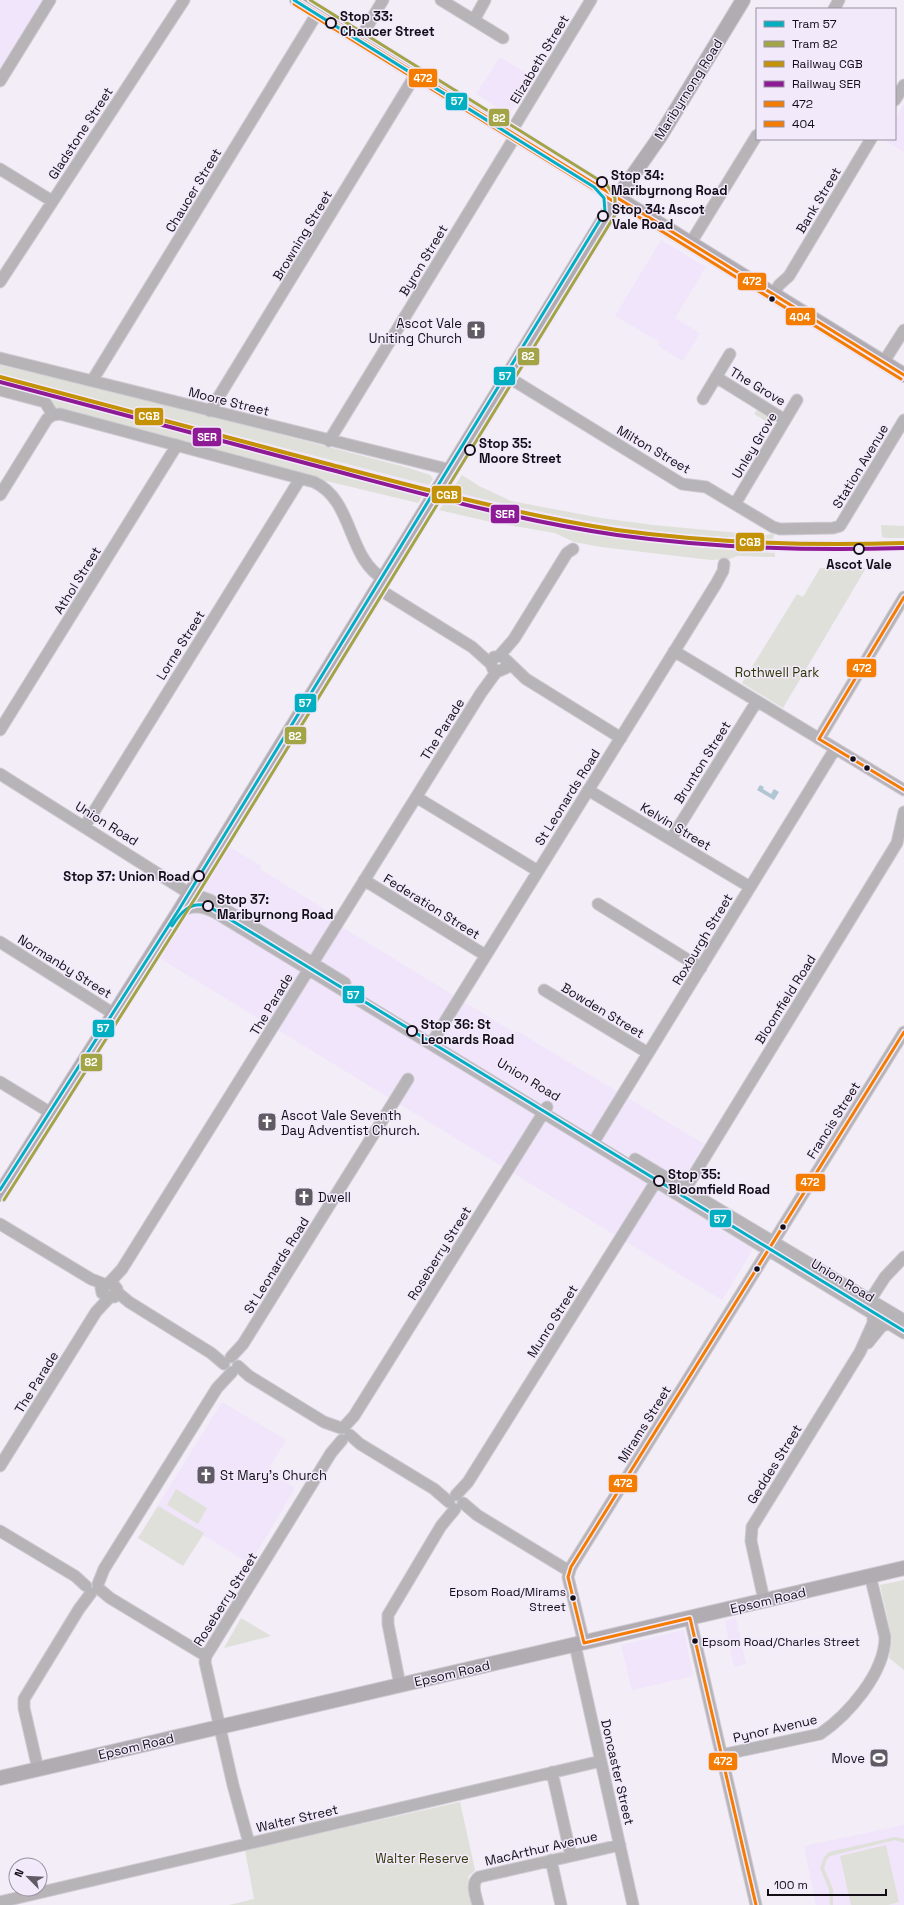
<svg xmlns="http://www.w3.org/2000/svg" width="904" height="1905" font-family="'Space Grotesk',sans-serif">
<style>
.built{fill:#f0e5fa}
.green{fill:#dfe0d9}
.water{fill:#b0c6d3}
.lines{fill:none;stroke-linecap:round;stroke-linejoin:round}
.minor-casing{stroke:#cecad2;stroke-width:13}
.major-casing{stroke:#cecad2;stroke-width:16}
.minor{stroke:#b7b4b8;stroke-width:11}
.major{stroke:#b1acb2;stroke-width:14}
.bus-1-casing{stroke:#f2e9fb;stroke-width:6}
.bus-2-casing{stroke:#f2e9fb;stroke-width:6}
.bus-1{stroke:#f37c01;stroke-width:3}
.bus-2{stroke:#f37c01;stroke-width:3}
.rail-1-casing{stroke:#f2e9fb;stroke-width:7}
.rail-2-casing{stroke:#f2e9fb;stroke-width:7}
.rail-1{stroke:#c49206;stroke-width:4}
.rail-2{stroke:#8f1a95;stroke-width:4}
.tram-1-casing{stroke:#f2e9fb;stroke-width:6}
.tram-2-casing{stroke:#f2e9fb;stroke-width:6}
.tram-1{stroke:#02afc2;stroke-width:3}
.tram-2{stroke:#a2a446;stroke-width:3}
.stop-dot{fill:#f2e9fb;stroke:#120d17;stroke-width:2}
.bus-dot{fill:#120d17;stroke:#f2e9fb;stroke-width:1.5}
.labels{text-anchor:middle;stroke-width:3;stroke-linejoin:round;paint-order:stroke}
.bus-label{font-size:12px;fill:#120d17;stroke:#f2e9fb;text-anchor:end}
.stop-label{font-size:13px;font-weight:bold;fill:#120d17;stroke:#f2e9fb;text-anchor:start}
.street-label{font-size:13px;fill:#120d17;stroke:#f2e9fb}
.poi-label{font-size:13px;fill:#120d17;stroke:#f2e9fb;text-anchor:start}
.park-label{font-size:13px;fill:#2e3804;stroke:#f2e9fb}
.line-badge{stroke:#f2e9fb;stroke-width:1.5}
.badge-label{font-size:11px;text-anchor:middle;font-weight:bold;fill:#fff}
</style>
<rect width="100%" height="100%" fill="#f2edf7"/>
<path class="built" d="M0,0H44L0,70Z
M500,57L533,78L509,115L476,94Z
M904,104V152L882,139H895V119Z
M661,240L706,267L675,318L700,333L683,361L658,346L660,342L615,316Z
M0,375L360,468L429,485L422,497L0,386Z
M451,491L553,514L664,532L774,542L828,543L904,541V549L847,551H776L775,553L693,548L643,542L566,530L445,502Z
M225,844L261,866L260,869L340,919L337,924L515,1033L517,1031L704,1144L671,1199L753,1249L722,1300L156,956Z
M222,1402L286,1440L267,1472L295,1488L250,1564L203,1535L183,1566L138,1538Z
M736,1618L746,1664L734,1667L725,1621Z
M684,1630L693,1676L632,1690L621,1645Z
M904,1825V1905H816L804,1846Z"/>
<path class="green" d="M0,365L149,400L409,468L430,475L433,479L429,485L0,375Z
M40,396L422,497L418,503L318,479L79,414L54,407Z
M759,407L776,418L772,425L754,414Z
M462,475L479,486L511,501L601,518L653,525L739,533L767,535L775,533L773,539C666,538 557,518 451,491Z
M445,502C553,531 663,547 775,553V557L737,556L730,559L711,560L601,547L574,542L555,533L491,522L439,510Z
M881,525L904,526V538H887L882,537Z
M820,568H866L783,708L742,683L797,594L803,597Z
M176,1489L207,1508L198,1524L167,1505Z
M158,1506L204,1533L183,1566L138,1538Z
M904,1580V1670L889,1658L892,1638L880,1585Z
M241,1618L271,1636L224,1648Z
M460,1802L475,1870L468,1877L474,1905H229L254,1899L245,1850Z
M895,1837L904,1839V1843L895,1840L830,1856L827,1859L824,1868L833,1889V1905H830L829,1890L820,1868L824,1857L829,1852Z
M886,1845L899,1902L888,1905H851L840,1856Z"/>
<path class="water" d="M760,785L764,787L763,789L771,794L774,789L779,792L774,800L757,790Z"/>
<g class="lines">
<defs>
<path id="minor" d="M441,0L503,38
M834,9L839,0
M474,20L485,0
M360,39L383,0
M0,81L50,0
M895,100L904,85
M511,132L591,0
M0,169L52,201
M690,244L757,135
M0,282L184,0
M773,295L779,285L789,276L871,139
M0,358L451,470
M883,363L904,330
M508,377L682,484L706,487L773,527L780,529L833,528L840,526L904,420
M716,377L785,420
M92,381L318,12
M0,390L45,402L53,415
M703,399L730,354
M210,411L416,74
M329,441L516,135
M0,495L47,419L53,415L60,414L314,482C354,500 347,559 384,579
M735,504L797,400
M377,588L472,647L491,664
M674,651L904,790
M500,655L514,639L567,553L573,549
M507,662L506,668L499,671L493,669L491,664L494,657L502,656L526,679L621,738
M0,730L177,445
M819,739L904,597
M0,774L195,897
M588,790L750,887
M416,797L538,871
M85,826L300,479
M671,839L757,701
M364,880L485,955
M190,893L210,900L345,983
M598,904L701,968
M177,915C189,903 203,906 216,913L904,1333
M0,942L114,1014
M544,990L648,1053
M431,1044L716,584L723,571L724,564
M0,1082L51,1113
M593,1143L835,749
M635,1159L904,1320
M681,1196L897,843L904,812
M0,1224L91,1279L104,1284L114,1285L117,1289L114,1297H109L102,1293L101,1288L104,1284
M109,1283L122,1269L481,693L497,671
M117,1292L129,1302L211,1353L224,1364
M867,1305L885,1277L904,1257
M868,1343L881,1327L888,1323L892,1318
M231,1357L243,1344L408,1079
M238,1366L249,1376L324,1422L341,1428
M343,1428L354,1416L547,1107
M350,1435L360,1444L434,1489L449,1502
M0,1466L96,1312L110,1297
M456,1495L468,1482L660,1175
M463,1503L477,1515L569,1571
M0,1531L75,1576L86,1586
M98,1584L104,1569L217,1388L232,1372
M98,1588L110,1598L206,1656
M764,1600L751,1541L752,1527L860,1352L873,1323V1314L876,1309
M690,1618L756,1905
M584,1643L568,1577L571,1567L904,1032
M575,1645L633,1905
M400,1685L388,1624V1615L441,1526L455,1509
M721,1755L820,1734C848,1715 885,1673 885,1637L870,1575
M38,1769L24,1708V1699L79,1609L91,1593
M552,1772L571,1856
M249,1843L233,1785L205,1662L206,1656L331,1453L342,1440
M551,1860L561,1905
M0,1902L601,1761
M478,1905C476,1896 470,1883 479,1877L620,1845"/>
<path id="major" d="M297,0L904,375
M0,1194L178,913L617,198L659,138L743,0
M0,1778L904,1568"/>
</defs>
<use href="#minor" class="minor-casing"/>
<use href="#major" class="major-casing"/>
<use href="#minor" class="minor"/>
<use href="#major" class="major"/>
<defs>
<path id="bus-1" d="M297,0L904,375
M819,739L904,597
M819,739L904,790
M690,1618L756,1905
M584,1643L568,1577L571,1567L904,1032
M584,1643L690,1618"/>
<path id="bus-2" d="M294,4L901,379"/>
</defs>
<use href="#bus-1" class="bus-1-casing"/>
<use href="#bus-2" class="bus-2-casing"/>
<use href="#bus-1" class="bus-1"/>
<use href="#bus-2" class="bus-2"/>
<defs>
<path id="rail-1" d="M0,377C109,406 218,435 328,464C423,489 519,515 617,530C712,543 808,546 904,543"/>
<path id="rail-2" d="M0,382C109,411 218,440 328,469C423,494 519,521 617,535C712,548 808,551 904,548"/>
</defs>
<use href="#rail-1" class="rail-1-casing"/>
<use href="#rail-2" class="rail-2-casing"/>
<use href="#rail-1" class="rail-1"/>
<use href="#rail-2" class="rail-2"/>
<defs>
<path id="tram-1" d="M172,926C181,912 190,901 208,906L904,1331
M0,1190L178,911L605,212L604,198L594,187L294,0"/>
<path id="tram-2" d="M4,1200L196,897L615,215V198L607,185L310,0"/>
</defs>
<use href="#tram-1" class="tram-1-casing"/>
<use href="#tram-2" class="tram-2-casing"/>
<use href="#tram-1" class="tram-1"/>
<use href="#tram-2" class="tram-2"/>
</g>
<defs>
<symbol id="church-square" viewBox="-11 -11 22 22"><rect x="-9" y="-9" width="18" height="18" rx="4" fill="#605b65" stroke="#f2e9fb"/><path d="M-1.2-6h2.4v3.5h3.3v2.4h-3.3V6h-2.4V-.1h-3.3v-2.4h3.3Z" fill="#fff"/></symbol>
<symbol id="stadium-square" viewBox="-11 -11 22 22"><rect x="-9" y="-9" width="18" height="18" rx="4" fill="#605b65" stroke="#f2e9fb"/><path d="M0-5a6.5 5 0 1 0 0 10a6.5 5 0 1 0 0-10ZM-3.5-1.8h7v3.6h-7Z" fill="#fff"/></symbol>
</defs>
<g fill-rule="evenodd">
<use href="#church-square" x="465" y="319" width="22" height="22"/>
<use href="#church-square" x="256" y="1111" width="22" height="22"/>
<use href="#church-square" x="293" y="1186" width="22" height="22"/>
<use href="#church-square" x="195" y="1464" width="22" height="22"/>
<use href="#stadium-square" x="868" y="1747" width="22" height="22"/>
</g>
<g class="stop-dot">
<circle cx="331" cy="23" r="5"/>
<circle cx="602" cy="182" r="5"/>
<circle cx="603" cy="216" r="5"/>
<circle cx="470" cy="450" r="5"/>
<circle cx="859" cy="549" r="5"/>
<circle cx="199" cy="876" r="5"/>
<circle cx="208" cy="906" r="5"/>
<circle cx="412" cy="1031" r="5"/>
<circle cx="659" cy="1181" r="5"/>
</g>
<g class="bus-dot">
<circle cx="772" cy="299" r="3.5"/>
<circle cx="853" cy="759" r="3.5"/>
<circle cx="867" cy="768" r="3.5"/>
<circle cx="783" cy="1227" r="3.5"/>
<circle cx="757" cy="1269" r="3.5"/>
<circle cx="573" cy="1598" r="3.5"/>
<circle cx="695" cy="1641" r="3.5"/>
</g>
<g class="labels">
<g class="bus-label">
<text x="566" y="1596">Epsom Road/Mirams<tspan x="566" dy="15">Street</tspan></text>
<text x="702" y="1646" text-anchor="start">Epsom Road/Charles Street</text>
</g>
<g class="stop-label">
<text x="340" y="21">Stop 33:<tspan x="340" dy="15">Chaucer Street</tspan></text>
<text x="611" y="180">Stop 34:<tspan x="611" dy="15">Maribyrnong Road</tspan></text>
<text x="612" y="214">Stop 34: Ascot<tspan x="612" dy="15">Vale Road</tspan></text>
<text x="479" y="448">Stop 35:<tspan x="479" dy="15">Moore Street</tspan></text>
<text x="859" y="569" text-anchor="middle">Ascot Vale</text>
<text x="190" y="881" text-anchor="end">Stop 37: Union Road</text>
<text x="217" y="904">Stop 37:<tspan x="217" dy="15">Maribyrnong Road</tspan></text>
<text x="421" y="1029">Stop 36: St<tspan x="421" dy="15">Leonards Road</tspan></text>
<text x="668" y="1179">Stop 35:<tspan x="668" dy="15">Bloomfield Road</tspan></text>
</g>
<g class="street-label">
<text transform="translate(539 59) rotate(-59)" y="5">Elizabeth Street</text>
<text transform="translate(688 89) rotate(-58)" y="5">Maribyrnong Road</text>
<text transform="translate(80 133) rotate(-57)" y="5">Gladstone Street</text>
<text transform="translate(193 190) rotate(-59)" y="5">Chaucer Street</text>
<text transform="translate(818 200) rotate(-59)" y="5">Bank Street</text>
<text transform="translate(302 235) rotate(-59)" y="5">Browning Street</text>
<text transform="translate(423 260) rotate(-59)" y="5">Byron Street</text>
<text transform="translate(758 386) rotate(31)" y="5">The Grove</text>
<text transform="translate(229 401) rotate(14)" y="5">Moore Street</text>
<text transform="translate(754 445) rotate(-59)" y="5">Unley Grove</text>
<text transform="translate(654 449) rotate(30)" y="5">Milton Street</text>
<text transform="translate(860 466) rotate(-59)" y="5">Station Avenue</text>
<text transform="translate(77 580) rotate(-58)" y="5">Athol Street</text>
<text transform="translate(180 645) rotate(-58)" y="5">Lorne Street</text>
<text transform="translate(442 729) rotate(-58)" y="5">The Parade</text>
<text transform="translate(702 762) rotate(-58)" y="5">Brunton Street</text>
<text transform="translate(567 797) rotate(-58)" y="5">St Leonards Road</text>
<text transform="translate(107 823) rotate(32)" y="5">Union Road</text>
<text transform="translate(676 826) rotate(31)" y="5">Kelvin Street</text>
<text transform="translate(432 906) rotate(32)" y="5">Federation Street</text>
<text transform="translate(702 939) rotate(-59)" y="5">Roxburgh Street</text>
<text transform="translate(65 966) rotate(32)" y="5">Normanby Street</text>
<text transform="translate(785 999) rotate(-58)" y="5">Bloomfield Road</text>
<text transform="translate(271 1004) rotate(-59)" y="5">The Parade</text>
<text transform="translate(603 1010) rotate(31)" y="5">Bowden Street</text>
<text transform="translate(529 1079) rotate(31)" y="5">Union Road</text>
<text transform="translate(833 1120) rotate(-58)" y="5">Francis Street</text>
<text transform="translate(439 1253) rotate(-58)" y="5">Roseberry Street</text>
<text transform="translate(276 1265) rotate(-58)" y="5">St Leonards Road</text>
<text transform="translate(843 1280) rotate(31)" y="5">Union Road</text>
<text transform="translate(552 1321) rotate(-58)" y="5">Munro Street</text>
<text transform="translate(36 1382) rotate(-58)" y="5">The Parade</text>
<text transform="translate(644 1424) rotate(-58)" y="5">Mirams Street</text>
<text transform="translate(774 1464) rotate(-58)" y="5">Geddes Street</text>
<text transform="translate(225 1599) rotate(-58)" y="5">Roseberry Street</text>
<text transform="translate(768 1600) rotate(-13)" y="5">Epsom Road</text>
<text transform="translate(452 1673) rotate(-13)" y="5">Epsom Road</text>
<text transform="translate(775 1728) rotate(-13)" y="5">Pynor Avenue</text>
<text transform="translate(136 1746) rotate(-13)" y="5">Epsom Road</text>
<text transform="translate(618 1772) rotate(77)" y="5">Doncaster Street</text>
<text transform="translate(297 1818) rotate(-13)" y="5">Walter Street</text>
<text transform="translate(541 1848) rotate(-13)" y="5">MacArthur Avenue</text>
</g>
<g class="poi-label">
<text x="462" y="328" text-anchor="end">Ascot Vale<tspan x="462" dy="15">Uniting Church</tspan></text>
<text x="281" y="1120">Ascot Vale Seventh<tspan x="281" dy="15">Day Adventist Church.</tspan></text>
<text x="318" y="1202">Dwell</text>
<text x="220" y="1480">St Mary's Church</text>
<text x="865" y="1763" text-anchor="end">Move</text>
</g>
<g class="park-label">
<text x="777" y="677">Rothwell Park</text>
<text x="422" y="1863">Walter Reserve</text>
</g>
</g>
<g class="line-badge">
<rect x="408" y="68" width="30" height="20" rx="4" fill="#f37c01"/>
<rect x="445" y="92" width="23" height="19" rx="4" fill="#02afc2"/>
<rect x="488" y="108" width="22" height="19" rx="4" fill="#a2a446"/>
<rect x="737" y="272" width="30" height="19" rx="4" fill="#f37c01"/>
<rect x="785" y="307" width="31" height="19" rx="4" fill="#f37c01"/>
<rect x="517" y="347" width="23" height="19" rx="4" fill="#a2a446"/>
<rect x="493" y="366" width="23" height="20" rx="4" fill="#02afc2"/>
<rect x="134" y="407" width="30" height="19" rx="4" fill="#c49206"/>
<rect x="192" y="427" width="30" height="20" rx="4" fill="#8f1a95"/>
<rect x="431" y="485" width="31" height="19" rx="4" fill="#c49206"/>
<rect x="490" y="504" width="30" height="20" rx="4" fill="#8f1a95"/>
<rect x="735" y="532" width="30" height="20" rx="4" fill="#c49206"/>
<rect x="846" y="658" width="31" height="20" rx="4" fill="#f37c01"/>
<rect x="294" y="693" width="23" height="20" rx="4" fill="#02afc2"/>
<rect x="284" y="726" width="23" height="19" rx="4" fill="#a2a446"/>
<rect x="342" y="985" width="23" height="19" rx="4" fill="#02afc2"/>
<rect x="92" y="1019" width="23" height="19" rx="4" fill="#02afc2"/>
<rect x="80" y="1053" width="23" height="19" rx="4" fill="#a2a446"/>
<rect x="795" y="1173" width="31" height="19" rx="4" fill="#f37c01"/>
<rect x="709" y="1209" width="23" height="19" rx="4" fill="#02afc2"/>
<rect x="608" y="1474" width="30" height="19" rx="4" fill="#f37c01"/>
<rect x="708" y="1752" width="30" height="19" rx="4" fill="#f37c01"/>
</g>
<g class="badge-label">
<text x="423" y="82">472</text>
<text x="457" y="105">57</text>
<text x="499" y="122">82</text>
<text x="752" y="285">472</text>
<text x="800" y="321">404</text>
<text x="528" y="360">82</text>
<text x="505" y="380">57</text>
<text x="149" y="420">CGB</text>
<text x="207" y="441">SER</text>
<text x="447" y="499">CGB</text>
<text x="505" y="518">SER</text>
<text x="750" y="546">CGB</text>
<text x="862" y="672">472</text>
<text x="305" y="707">57</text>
<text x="295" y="740">82</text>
<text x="353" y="999">57</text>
<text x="103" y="1032">57</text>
<text x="91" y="1066">82</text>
<text x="810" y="1186">472</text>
<text x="720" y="1223">57</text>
<text x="623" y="1487">472</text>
<text x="723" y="1765">472</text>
</g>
<rect x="756" y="8" width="140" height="132" fill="#f2e9fb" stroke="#9891a0"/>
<rect x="764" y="21" width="20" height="6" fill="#02afc2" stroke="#9891a0"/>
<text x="792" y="28" font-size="12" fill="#120d17">Tram 57</text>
<rect x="764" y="41" width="20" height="6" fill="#a2a446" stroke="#9891a0"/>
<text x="792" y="48" font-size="12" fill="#120d17">Tram 82</text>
<rect x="764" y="61" width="20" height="6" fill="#c49206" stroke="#9891a0"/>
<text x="792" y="68" font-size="12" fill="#120d17">Railway CGB</text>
<rect x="764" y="81" width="20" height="6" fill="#8f1a95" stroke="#9891a0"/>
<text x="792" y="88" font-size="12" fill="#120d17">Railway SER</text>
<rect x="764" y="101" width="20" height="6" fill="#f37c01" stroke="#9891a0"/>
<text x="792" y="108" font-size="12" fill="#120d17">472</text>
<rect x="764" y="121" width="20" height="6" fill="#f37c01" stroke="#9891a0"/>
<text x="792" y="128" font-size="12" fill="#120d17">404</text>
<g transform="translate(28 1877) rotate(294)"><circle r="19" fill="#f2e9fb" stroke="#9891a0"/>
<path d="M0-3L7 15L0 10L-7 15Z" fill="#605b65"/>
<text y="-6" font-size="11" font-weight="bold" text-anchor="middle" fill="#120d17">N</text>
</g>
<path d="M768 1889v6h118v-6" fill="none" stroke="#120d17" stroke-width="2"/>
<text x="774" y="1889" font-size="12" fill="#120d17" stroke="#f2e9fb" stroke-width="3" paint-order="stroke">100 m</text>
</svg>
